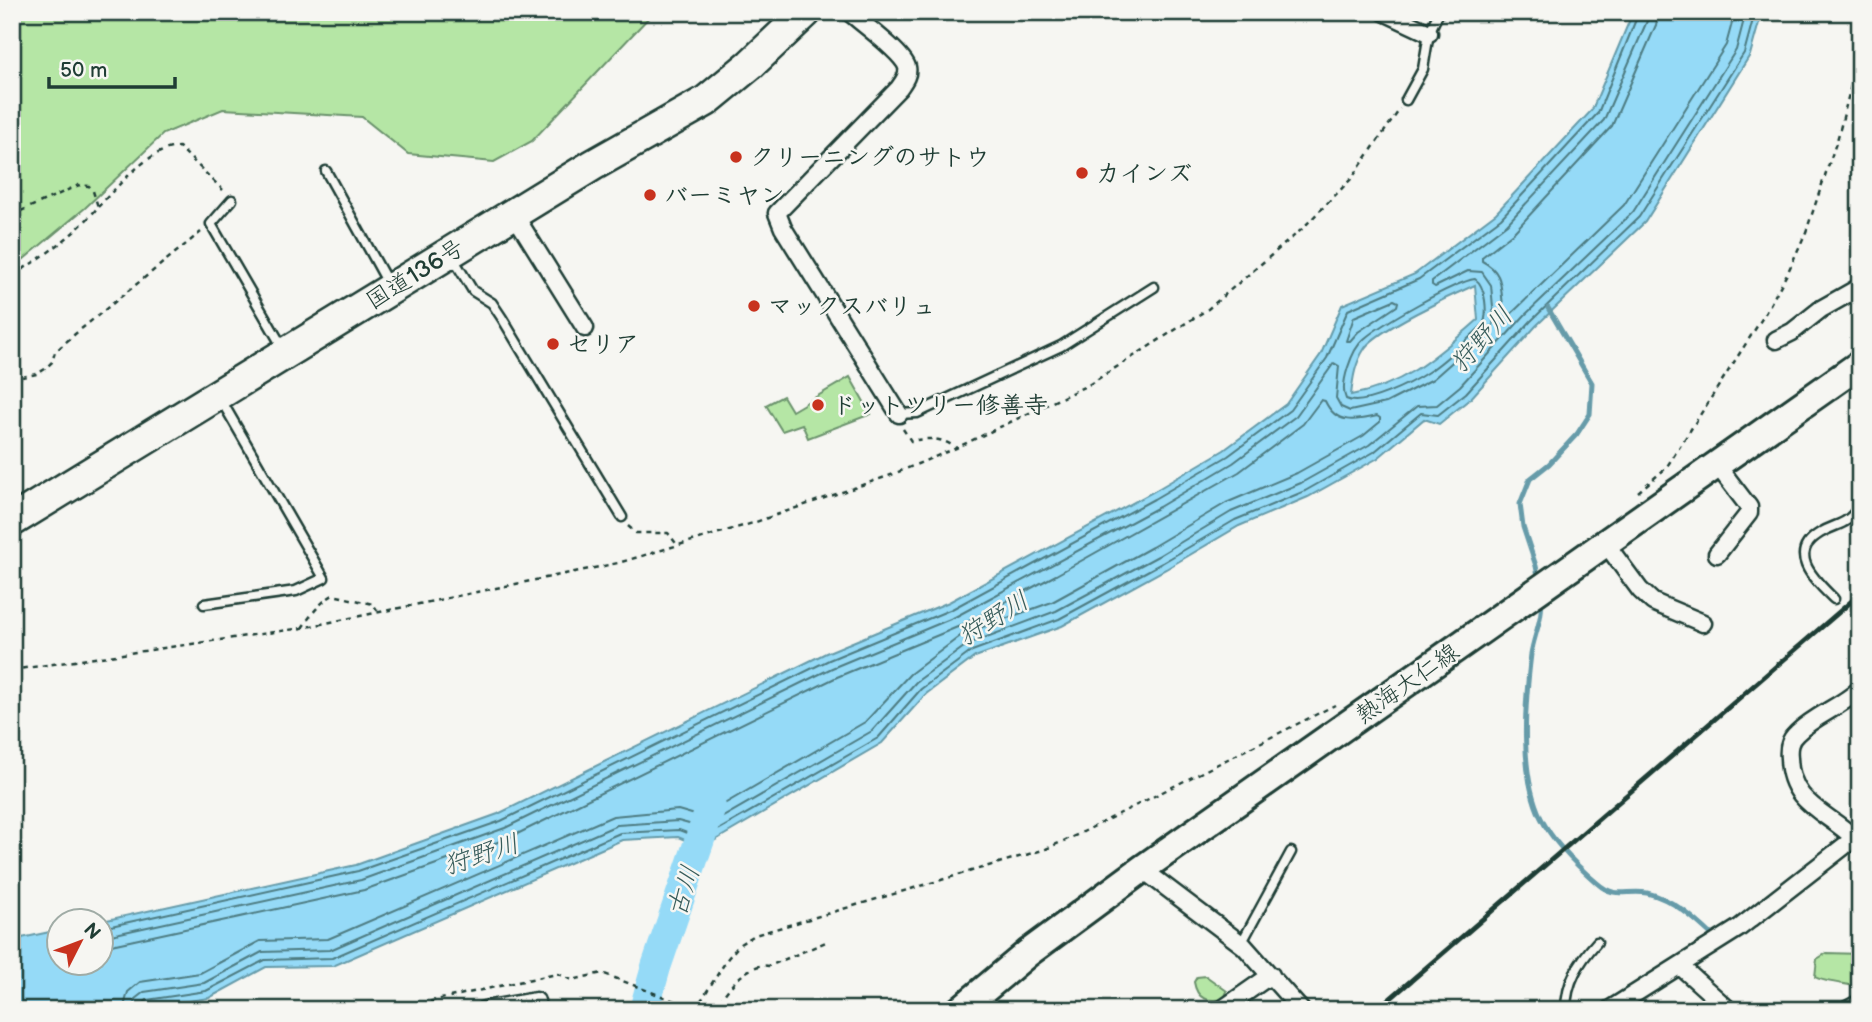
<svg xmlns="http://www.w3.org/2000/svg" width="1872" height="1022" font-family="'Balsamiq Sans','Klee One',sans-serif">
<style>
.green{fill:#b5e6a5;stroke:#6a926c;stroke-width:2}
.water{fill:#95daf7;stroke:#669ba9;stroke-width:2;fill-rule:evenodd}
.lines{fill:none;stroke-linecap:round;stroke-linejoin:round}
.shore{stroke:#4e7c82;stroke-width:2}
.stream{stroke:#669ba9;stroke-width:5}
.river{stroke:#95daf7;stroke-width:30}
.lane-casing{stroke:#1f3d34;stroke-width:13}
.street-casing{stroke:#1f3d34;stroke-width:21}
.primary-casing{stroke:#1f3d34;stroke-width:32}
.highway-casing{stroke:#1f3d34;stroke-width:35}
.path{stroke:#1f3d34;stroke-width:2.5;stroke-dasharray:5 5;stroke-linecap:butt}
.lane{stroke:#f6f6f2;stroke-width:8}
.street{stroke:#f6f6f2;stroke-width:16}
.primary{stroke:#f6f6f2;stroke-width:26}
.highway{stroke:#f6f6f2;stroke-width:30}
.rail{stroke:#1f3d34;stroke-width:5}
.poi-dot{fill:#c8321e;stroke:#f6f6f2;stroke-width:2.5}
.labels{text-anchor:middle;stroke-width:5;stroke-linejoin:round;paint-order:stroke}
.poi-label{font-size:24px;font-weight:bold;fill:#1f3d34;stroke:#f6f6f2;text-anchor:start}
.street-label{font-size:24px;fill:#1f3d34;stroke:#f6f6f2}
.water-label{font-size:26px;font-style:italic;fill:#375c5b;stroke:#f6f6f2}
</style>
<rect width="100%" height="100%" fill="#f6f6f2"/>
<filter id="ink" filterUnits="userSpaceOnUse"><feTurbulence type="fractalNoise" baseFrequency=".0143" numOctaves="2"/><feDisplacementMap in="SourceGraphic" scale="14" xChannelSelector="R" yChannelSelector="G"/><feConvolveMatrix kernelMatrix="1 2 1 2 8 2 1 2 1" color-interpolation-filters="sRGB"/></filter>
<g filter="url(#ink)">
<path class="green" d="M12,12H654L532,141L494,162L408,154L362,117L223,109L163,134L85,208L12,269Z
M850,377L871,414L808,438L802,424L782,431L766,405L783,396L792,411Z
M1827,953L1860,954V987C1848,984 1822,982 1815,977L1817,959Z
M1206,976L1227,991L1224,999C1208,1002 1197,1000 1194,982L1197,977Z"/>
<path class="water" d="M1633,12H1762L1750,55L1645,222L1536,326L1471,398L1439,424L1424,419L1378,458L1308,497L1239,526L1166,569L1062,626L975,657L926,694L882,743L707,845L690,842L678,837L622,840L333,966L266,967L209,998L126,1010H12V940L59,930L60,962H102V921L356,865L498,814L826,653L949,602L1151,493L1224,450L1286,404L1321,354L1342,305L1415,274L1496,213L1592,110ZM1475,285L1478,320C1437,355 1406,385 1351,395C1353,378 1355,363 1365,348C1377,330 1452,295 1475,285Z"/>
<g class="lines">
<path class="shore" d="M1659,12L1656,25L1612,126L1514,232L1482,257V261C1509,275 1497,294 1506,315H1510L1624,205L1726,45L1735,12
M1475,279C1486,286 1488,314 1483,325C1465,341 1448,359 1428,372C1413,382 1363,408 1346,399C1339,385 1352,349 1364,339C1381,324 1454,282 1475,279Z
M1394,300L1398,302L1397,306L1358,332L1350,341H1346L1354,317Z
M102,928L358,871L501,821L829,660L952,609L1154,499L1228,456L1290,410L1327,358L1348,310L1419,279L1501,218L1598,113L1639,12
M102,937L361,880L505,828L832,668L955,617L1159,507L1233,463L1296,416L1334,363L1339,366L1336,398L1341,407L1350,411L1386,403L1433,379L1493,326L1494,318L1491,285L1482,272L1468,271L1435,287L1432,285V281L1507,224L1604,120L1647,21L1648,12
M102,947L364,890L509,838L837,677L960,626L1056,575L1239,472L1303,424L1321,400L1325,401C1336,425 1355,421 1377,416L1380,418V422L1363,436L1297,473L1226,503L1152,547L1052,602L963,634L910,674L865,722L702,817L678,810L613,816L328,939L260,941L200,973L140,982L128,992L123,1010
M133,1010L135,999L144,992L204,983L262,952L330,950L617,825L678,821L704,828L872,731L916,682L968,644L1056,611L1158,556L1231,512L1301,483L1369,445L1417,406L1437,405L1460,386L1525,315L1633,212L1736,50L1746,12
M142,1010L143,1004L147,1000L206,991L265,960L332,958L620,833L679,830L692,835L706,837L878,738L921,689L972,651L1059,619L1162,563L1235,520L1305,491L1374,452L1421,413L1438,415L1466,393L1531,321L1639,217L1744,53L1755,12"/>
<path class="stream" d="M1539,580L1536,566L1523,527L1520,504L1530,479L1549,464L1577,434L1590,414L1592,383L1548,308
M1541,597C1544,616 1534,635 1531,654C1525,703 1519,773 1541,818C1553,842 1576,865 1597,883C1616,900 1627,889 1647,893C1673,899 1695,919 1713,936"/>
<path class="river" d="M644,1010L656,967L711,807"/>
<defs>
<path id="lane" d="M1406,100L1423,69L1429,33L1439,12
M326,171L389,285
M232,200L211,224L283,348
M453,258L473,291L492,303L502,318L622,517
M899,414L917,413L1061,346L1154,287
M1834,599C1816,581 1785,554 1820,533C1839,522 1845,527 1860,506
M204,604L296,591L324,578L221,400
M1241,944L1291,852
M1566,1010C1566,982 1579,962 1597,942"/>
<path id="street" d="M849,12C862,23 903,53 907,67C909,75 903,82 899,88L777,213L783,228L899,414
M1384,12L1429,33
M514,214L585,328
M1776,340L1792,332L1821,309L1860,287
M1717,465L1749,507V513L1717,554
M1606,544L1640,590L1653,602L1703,623
M1854,838C1826,811 1790,804 1789,758C1788,748 1789,740 1797,733C1815,715 1841,707 1860,689
M1142,869L1244,946L1301,1010
M1680,966L1729,1010
M484,1010L536,1001L537,1010
M1221,1010L1271,975
M1609,1010L1739,928L1852,840L1860,836
M1847,1010L1860,1003"/>
<path id="primary" d="M960,1010L1028,953L1142,869L1860,364"/>
<path id="highway" d="M12,521L593,165L706,101L751,64L806,12"/>
</defs>
<use href="#lane" class="lane-casing"/>
<use href="#street" class="street-casing"/>
<use href="#primary" class="primary-casing"/>
<use href="#highway" class="highway-casing"/>
<path class="path" d="M98,207C116,188 151,147 179,147L223,190
M12,215L79,185L89,186L93,191L98,207C74,236 44,256 12,276
M12,379L37,374L45,369L52,362L55,352L75,334L201,232
M903,429L911,441C929,438 941,437 956,448
M1638,492L1666,468L1763,317L1788,272L1806,232L1838,137L1855,70L1860,30
M628,526L636,533H668L678,546
M302,628C310,616 320,602 333,595L373,604L379,613
M12,670L302,628L618,563L753,523L891,475L956,448L1090,384L1208,309L1301,230L1352,178L1400,109
M391,1010L536,978L558,974L572,980L602,973L695,1009
M695,1010L728,958L740,944L755,935L1046,849L1083,832L1335,705
M714,1010C724,993 747,961 769,966L826,942"/>
<use href="#lane" class="lane"/>
<use href="#street" class="street"/>
<use href="#primary" class="primary"/>
<use href="#highway" class="highway"/>
<path class="rail" d="M1377,1010L1860,594"/>
</g>
</g>
<g class="poi-dot">
<circle cx="736" cy="157" r="7"/>
<circle cx="1082" cy="173" r="7"/>
<circle cx="650" cy="195" r="7"/>
<circle cx="754" cy="306" r="7"/>
<circle cx="553" cy="344" r="7"/>
<circle cx="818" cy="405" r="7"/>
</g>
<g class="labels">
<g class="poi-label">
<text x="750" y="165">クリーニングのサトウ</text>
<text x="1096" y="181">カインズ</text>
<text x="664" y="203">バーミヤン</text>
<text x="768" y="314">マックスバリュ</text>
<text x="567" y="352">セリア</text>
<text x="832" y="413">ドットツリー修善寺</text>
</g>
<g class="street-label">
<text transform="translate(415 274) rotate(-32)" y="8">国道136号</text>
<text transform="translate(1407 683) rotate(-35)" y="8">熱海大仁線</text>
</g>
<g class="water-label">
<text transform="translate(1481 339) rotate(-48)" y="9">狩野川</text>
<text transform="translate(993 618) rotate(-32)" y="9">狩野川</text>
<text transform="translate(481 854) rotate(-18)" y="9">狩野川</text>
<text transform="translate(683 891) rotate(-72)" y="9">古川</text>
</g>
</g>
<rect width="1872" height="1022" fill="none" stroke="#f6f6f2" stroke-width="42"/>
<rect x="21" y="21" width="1830" height="980" fill="none" stroke="#1f3d34" stroke-width="2.5" filter="url(#ink)"/>
<g transform="translate(80 942) rotate(48)"><circle r="33" fill="#f6f6f2" stroke="#a0aca6" stroke-width="2"/>
<path d="M0-5L12 26L0 18L-12 26Z" fill="#c8321e"/>
<text y="-10" font-size="19" font-weight="bold" text-anchor="middle" fill="#1f3d34">N</text>
</g>
<path d="M49 77v10h126v-10" fill="none" stroke="#1f3d34" stroke-width="3.5"/>
<text x="60" y="77" font-size="21" fill="#1f3d34" stroke="#f6f6f2" stroke-width="5" paint-order="stroke">50 m</text>
</svg>
